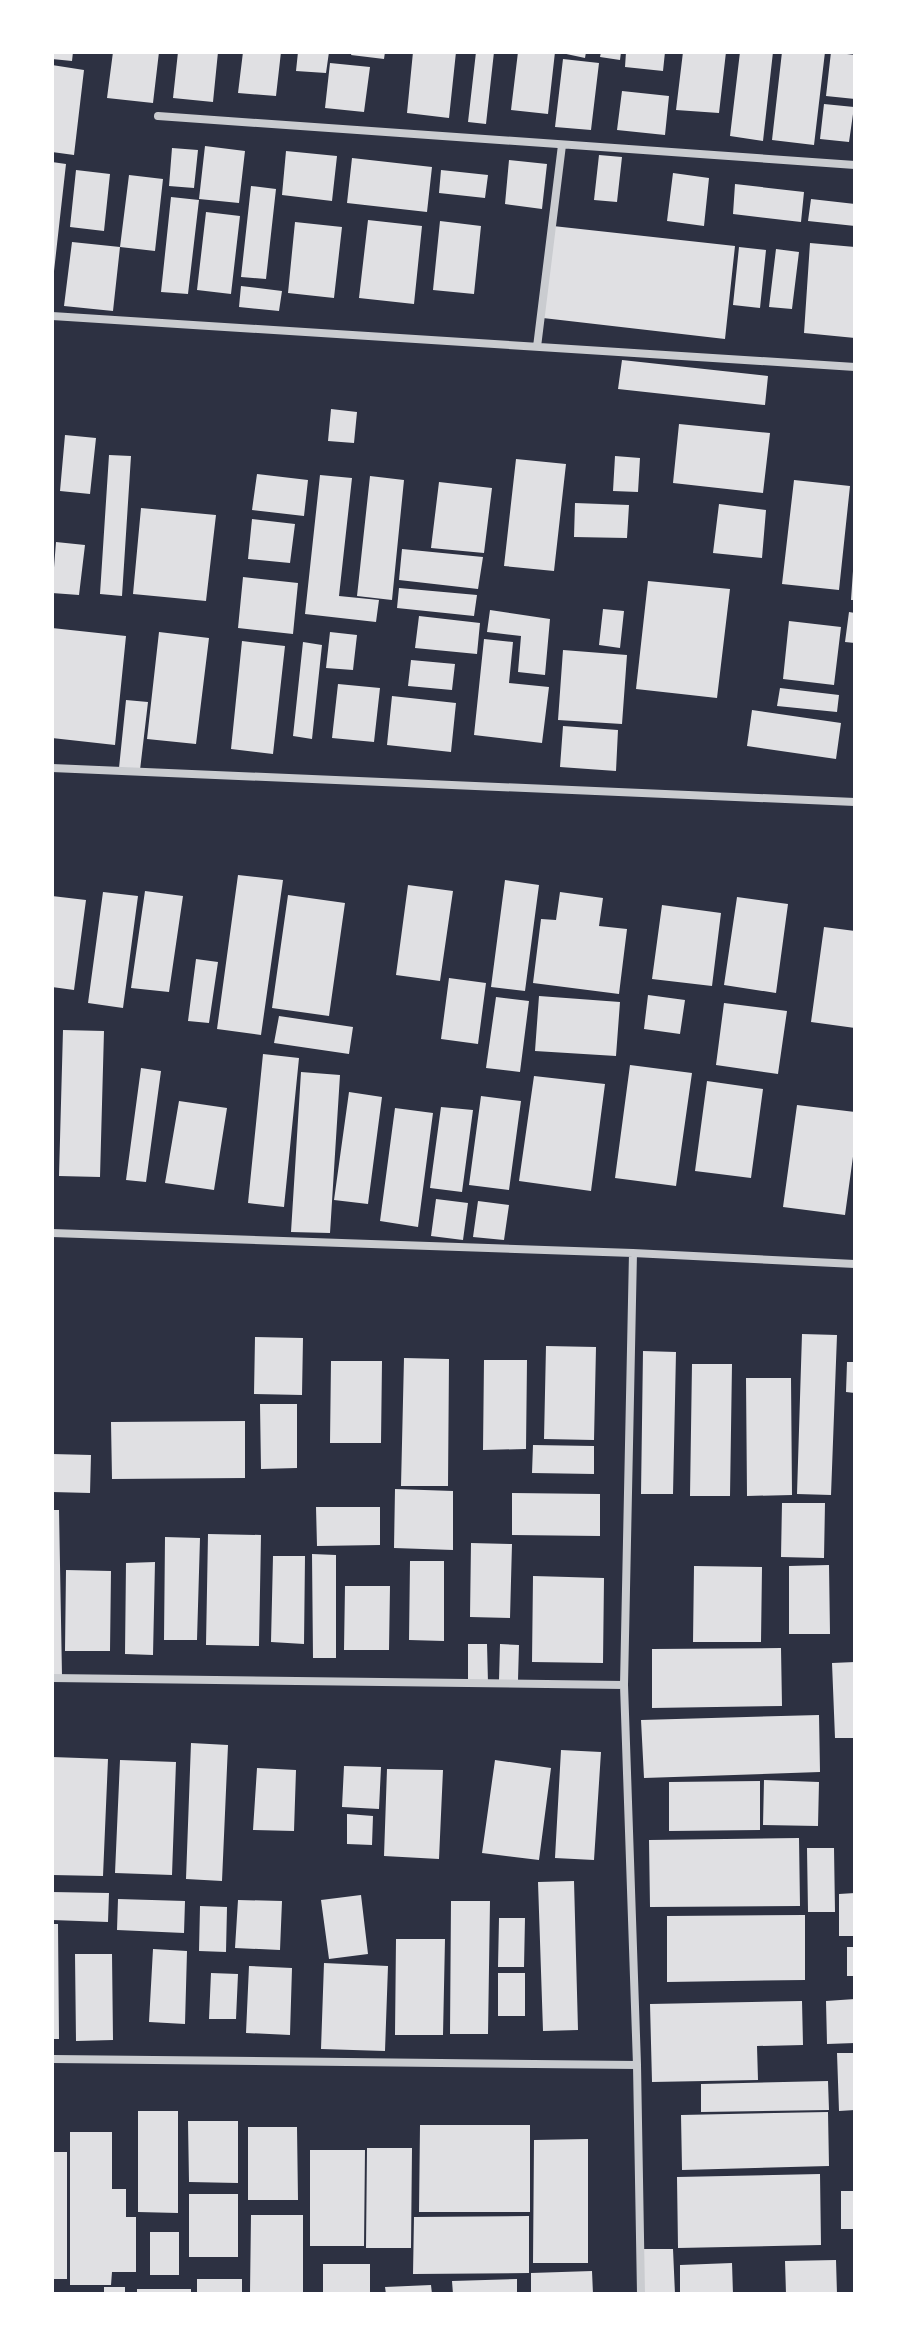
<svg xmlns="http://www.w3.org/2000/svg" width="907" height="2346" font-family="'Times New Roman',serif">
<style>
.building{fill:#e0e0e3}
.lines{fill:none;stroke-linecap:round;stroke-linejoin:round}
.minor{stroke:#caccd0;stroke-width:8}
</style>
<rect width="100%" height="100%" fill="#2d3142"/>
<path class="building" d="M52,52H73L72,61L52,59Z
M113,52H159L153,103L107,98Z
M178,52H218L213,102L173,98Z
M243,52H281L276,96L238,93Z
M298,52H329L326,73L296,71Z
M352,52H385L384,59L351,55Z
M413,52H456L449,118L407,113Z
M476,52H494L486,124L468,122Z
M518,52H555L548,114L511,110Z
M557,52H586L585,58Z
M601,52H621L620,60L600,57Z
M626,52H665L663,71L625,67Z
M683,52H726L719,113L676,110Z
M740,52H773L763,141L730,136Z
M782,52H825L814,145L772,140Z
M831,52L855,55V99L826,96Z
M563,59L599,63L591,130L555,127Z
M330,63L370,67L364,112L325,108Z
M52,65L84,70L74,155L52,152Z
M622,91L669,96L665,135L617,130Z
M824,104L854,107L849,142L820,139Z
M205,146L245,151L239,203L199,199Z
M172,148L198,150L194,188L169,186Z
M286,151L337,156L332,201L282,195Z
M599,155L622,157L617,202L594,200Z
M352,158L432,167L427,212L347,203Z
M509,160L547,164L542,209L505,204Z
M52,162L66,164L54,271H52Z
M76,170L110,174L104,231L70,227Z
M441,170L488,175L485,198L439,193Z
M673,173L709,178L704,226L667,221Z
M129,175L163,179L155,251L120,247Z
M735,184L804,192L801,222L733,214Z
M251,186L276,189L266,279L241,277Z
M171,197L199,200L188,294L161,292Z
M811,199L855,204V226L808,221Z
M206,212L240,216L231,294L197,290Z
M368,220L422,226L414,304L359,298Z
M440,221L481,226L474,294L433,290Z
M295,222L342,227L334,298L288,293Z
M553,226L735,246L725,339L543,318Z
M72,242L120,247L113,311L64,306Z
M810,243L855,247V338L804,333Z
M739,247L766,250L760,308L733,305Z
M776,249L799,252L792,309L769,307Z
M241,286L282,291L279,311L239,307Z
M622,360L768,376L765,405L618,389Z
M331,409L357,412L354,443L328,441Z
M679,424L770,433L763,493L673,483Z
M65,435L96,438L90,494L60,491Z
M109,455L131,456L122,596L100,594Z
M615,456L640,458L638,492L613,491Z
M516,459L566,464L554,571L504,566Z
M257,474L308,480L304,516L252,510Z
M320,475L352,478L339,596L379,600L376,622L305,614Z
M370,476L404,480L392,600L357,596Z
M794,480L850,486L839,590L782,584Z
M439,482L492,488L484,553L431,548Z
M575,503L629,505L627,538L574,537Z
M719,504L766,510L762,558L713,553Z
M141,508L216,515L206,601L133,594Z
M252,519L295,524L290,563L248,559Z
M56,542L85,545L79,595L52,593Z
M402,549L483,557L478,589L399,580Z
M853,571H855V600H851Z
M243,577L298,583L293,634L238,628Z
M648,581L730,589L717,698L636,689Z
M399,588L477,595L474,616L397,608Z
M603,609L624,611L620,648L599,645Z
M490,610L550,619L545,675L518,672L521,636L487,632Z
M849,612L855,613V643L845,642Z
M419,616L480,623L477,654L415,648Z
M789,621L841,627L834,685L783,679Z
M52,628L126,636L115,745L52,738Z
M159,632L209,638L196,744L147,739Z
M330,632L357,635L353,670L326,668Z
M484,639L513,642L509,683L549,687L542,743L474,735Z
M242,641L285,646L273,754L231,749Z
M303,642L322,645L312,739L293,736Z
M563,650L627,655L622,724L558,720Z
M411,660L455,664L452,690L408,686Z
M338,684L380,688L374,742L332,738Z
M780,688L839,695L837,712L777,706Z
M392,696L456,703L451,752L387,745Z
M126,700L148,702L140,770L119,768Z
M752,710L841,723L836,759L747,746Z
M563,726L618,730L616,771L560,767Z
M238,875L283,880L261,1035L217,1029Z
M505,880L539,885L525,991L491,987Z
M408,885L453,891L440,981L396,975Z
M145,891L183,896L169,992L131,988Z
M103,892L138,896L123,1008L88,1003Z
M560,892L603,898L599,926L627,929L619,994L533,983L541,919L556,920Z
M288,895L345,903L329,1016L272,1008Z
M52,896L86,900L74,990L52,987Z
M737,897L788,904L776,993L724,985Z
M662,905L721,913L712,986L652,979Z
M824,927L855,931V1028L811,1022Z
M196,959L218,962L209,1023L188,1021Z
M449,978L486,983L478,1044L441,1039Z
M648,995L685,1000L680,1034L644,1029Z
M539,996L620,1002L616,1056L535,1051Z
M496,997L529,1001L520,1072L486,1068Z
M724,1003L787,1011L778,1074L716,1065Z
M279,1016L353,1027L349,1054L274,1043Z
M63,1030L104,1031L100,1177L59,1176Z
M263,1054L299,1058L284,1207L248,1203Z
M630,1065L692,1073L676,1186L615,1178Z
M141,1068L161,1071L146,1182L126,1180Z
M301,1072L340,1075L330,1233L291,1232Z
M534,1076L605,1084L591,1191L519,1181Z
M707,1081L763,1089L751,1178L695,1171Z
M349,1092L382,1097L368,1204L334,1200Z
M481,1096L521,1101L509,1190L469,1185Z
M179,1101L227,1108L214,1190L165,1183Z
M797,1105L855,1112V1142L845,1215L783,1207Z
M441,1107L473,1110L462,1192L430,1188Z
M395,1108L433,1113L418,1227L380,1221Z
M436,1199L468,1203L463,1240L431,1236Z
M478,1201L509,1205L504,1240L473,1237Z
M802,1334L837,1335L831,1495L797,1494Z
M255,1337L303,1338L302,1395L254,1394Z
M546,1346L596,1347L594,1440L544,1439Z
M643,1351L676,1352L673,1494H641Z
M404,1358L449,1359L448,1486H401Z
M484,1360H527L526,1449L483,1450Z
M331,1361H382L381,1443H330Z
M847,1362H855V1393L846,1392Z
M692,1364H732L730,1496H690Z
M746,1378H791L792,1495L747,1496Z
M260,1404H297V1468L261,1469Z
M245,1421V1478L112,1479L111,1422Z
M533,1445L594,1446V1474L532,1473Z
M52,1454L91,1455L90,1493L52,1492Z
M395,1489L453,1491V1550L394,1548Z
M512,1493L600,1494V1536L512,1535Z
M782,1503H825L824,1558L781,1557Z
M316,1507H380V1545L317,1546Z
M52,1510H59L62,1675H52Z
M208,1534L261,1535L259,1646L206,1645Z
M165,1537L200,1538L197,1640H164Z
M471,1543L512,1544L510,1618L470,1617Z
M312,1554L336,1555V1658H313Z
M273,1556H305L304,1644L271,1642Z
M410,1561H444V1641L409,1640Z
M155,1562L153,1655L125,1654L126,1563Z
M829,1565L830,1634H789V1566Z
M694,1566L762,1567L761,1642H693Z
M66,1570L111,1571L110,1651H65Z
M533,1576L604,1578L603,1663L532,1662Z
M345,1586H390L389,1650H344Z
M468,1644H487L488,1683L468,1682Z
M500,1644L519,1645L518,1680H499Z
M781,1648L782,1706L652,1708V1649Z
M855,1662V1738H835L832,1663Z
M819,1715L820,1772L644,1778L641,1720Z
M191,1743L228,1745L222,1881L186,1879Z
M561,1750L601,1752L594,1860L555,1858Z
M52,1757L108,1759L103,1876L52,1875Z
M120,1760L176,1762L172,1875L115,1873Z
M495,1760L551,1768L539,1860L482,1853Z
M344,1766L381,1767L379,1809L342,1807Z
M257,1768L296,1770L294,1831L253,1830Z
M387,1769L443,1770L439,1859L384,1856Z
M764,1780L819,1782L818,1826L763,1825Z
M760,1781V1830L669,1831V1782Z
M347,1814L373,1816L372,1845L347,1844Z
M799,1838L800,1906L650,1907L649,1840Z
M807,1848H834L835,1912H808Z
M574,1881L578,2030L543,2031L538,1882Z
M52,1892L109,1893L108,1922L52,1920Z
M855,1893V1936H839V1894Z
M361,1895L368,1954L329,1959L321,1900Z
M118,1899L185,1901L184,1933L117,1930Z
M238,1900L282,1901L280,1950L235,1948Z
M451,1901H490L488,2034H450Z
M200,1906L227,1907L226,1952L199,1951Z
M805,1915V1980L667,1982V1916Z
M499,1918H525L524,1967H498Z
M52,1924H58L59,2039H52Z
M396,1939H445L443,2035H395Z
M847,1947H855V1976H847Z
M153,1949L187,1951L185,2024L149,2022Z
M75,1954H112L113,2040L76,2041Z
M324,1963L388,1966L385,2051L321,2049Z
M249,1966L292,1968L290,2035L246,2033Z
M211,1973L238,1974L236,2019H209Z
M498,1973H525V2016H498Z
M855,1999V2043L827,2044L826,2001Z
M802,2001L803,2045L757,2046L758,2080L652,2082L650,2004Z
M837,2053H855V2110L839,2111Z
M828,2081L829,2110L701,2112V2084Z
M138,2111H178V2213L138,2212Z
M828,2112L829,2166L682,2170L681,2115Z
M188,2121H238V2183L189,2182Z
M420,2125H530V2212H419Z
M248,2127H297L298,2200H248Z
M70,2132H112V2189H126V2217H136V2272H112L111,2285H70Z
M588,2139V2263H533L534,2140Z
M367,2148H412L411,2248H366Z
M310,2150H365L364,2246H310Z
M52,2152H67V2279H52Z
M820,2174L821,2245L678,2248L677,2177Z
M841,2191H855V2229H841Z
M189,2194H238V2257H189Z
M251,2215H303V2294H250Z
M529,2216V2273L413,2274L414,2217Z
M150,2232H179V2275H150Z
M643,2249H673L675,2294H644Z
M836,2260L837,2294H786L785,2261Z
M732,2263L733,2294H680V2265Z
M323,2264H370V2294H323Z
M592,2271L593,2294H531V2273Z
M197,2279H242V2294H197Z
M517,2279V2294H453L452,2281Z
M431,2285L432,2294H386L385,2287Z
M104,2287H125V2294H104Z
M137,2289H191V2294H137Z"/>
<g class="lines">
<path class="minor" d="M158,116L855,165
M52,316L855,367
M537,347L562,145
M52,768L855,802
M52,1233L633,1253L855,1264
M633,1253L624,1685L637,2065L641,2294
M52,1678L624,1685
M52,2059L637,2065"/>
</g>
<rect width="907" height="2346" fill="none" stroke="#ffffff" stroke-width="108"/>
</svg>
